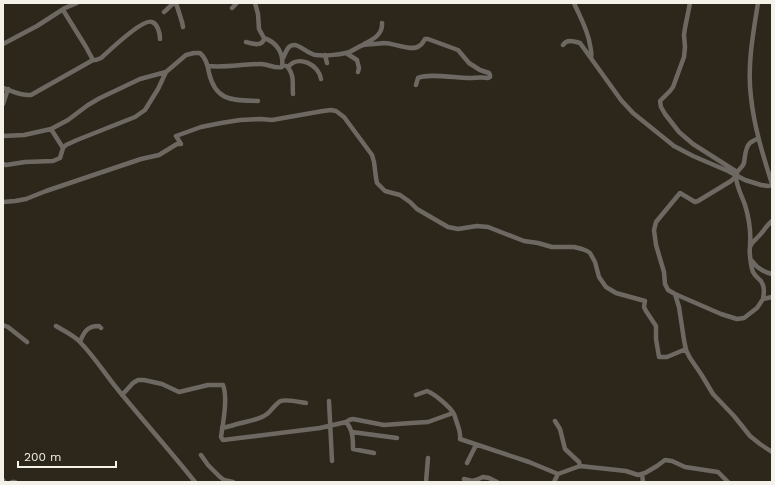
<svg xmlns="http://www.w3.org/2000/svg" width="775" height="485" font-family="'Work Sans',sans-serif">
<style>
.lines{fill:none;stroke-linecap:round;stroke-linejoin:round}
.minor{stroke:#6e6863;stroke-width:4.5}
</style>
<rect width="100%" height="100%" fill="#2c271a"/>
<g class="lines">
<path class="minor" d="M176,3L182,22L183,27
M574,3C580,17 588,30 590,45C591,50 592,53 591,58
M690,3L685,28L684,35L685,47L684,57L673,87L670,91L660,101L661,107L665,114L679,132L693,144L737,172
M758,3C753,34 747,66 751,97C754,127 763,155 772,184
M232,8L237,3
M63,10L86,47L93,60
M164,12C168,9 170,5 175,3
M246,42C253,44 263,47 264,38
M3,44L37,26L65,8L77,3
M364,44C374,39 383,34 382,23
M563,45C567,39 573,41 580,43L621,100L633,113L674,146L693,156L728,171L745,180L761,185L768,186L772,185
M346,53L357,60L359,68L358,72
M325,55L327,63
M283,58C286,53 287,45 294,45C299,44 308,54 316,55C324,56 338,55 346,53C352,52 357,47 363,45C369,44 377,44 384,43C394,43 412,52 419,46C422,45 423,42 425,39H428L458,50L469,63L480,70L489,73L490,75V77L488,78C482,77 475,78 469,78C457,78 426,73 418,78L416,85
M208,66C225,68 243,64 261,64C268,64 275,69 282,67C284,54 277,42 264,38L259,29L258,14L255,3
M286,66L288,67C295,78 292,82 293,94
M288,67C299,54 319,65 321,79
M3,88C12,91 21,96 31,95L93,60H96L101,58C109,51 143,18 152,22C158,24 160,34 160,39
M3,104L8,89
M3,136L24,135L51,129
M63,148L66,145L77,140L135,117L145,110L158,89L166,72L186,55L194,53H200C206,58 208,66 209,73C216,102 233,100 258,101
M3,164L6,165L25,162L53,161L60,158L63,148L51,129L68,120L88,105L100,98L140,79L166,72
M736,176L731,181L698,201L695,202L680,193L656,222L654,230L656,245L664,272L665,284L668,290L675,294L721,314L737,319L744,318L757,308L763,299L772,297
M3,202L15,201L26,199L46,191L141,159L159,155L177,144H181L176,136L201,127L221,123L240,120L261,119L272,120L323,111L331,110L336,111L344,117L372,155L374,162L376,178L377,183L385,191L400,195L410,202L417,209L448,227L458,229L477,226L488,227L524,241L538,243L552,247H574L582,249L587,251L590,253L595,262L599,277L606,287L616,293L645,301L644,307L646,311L656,326V339L659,357H667L686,349
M750,245C751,233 749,218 745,205C742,196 736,186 736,176C736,170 742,169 744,163C745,157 745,147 750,143C752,141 756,140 758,138
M752,261C757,268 763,272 772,274
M675,294L679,307L684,340L686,350L690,358L701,374L713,394L734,416L750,436L760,444L772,452
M763,299C764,293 765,287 761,281C758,278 755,276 753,272C751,267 749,251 750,247C751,243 755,240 758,237C763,232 766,226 772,221
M3,325L8,327L27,342
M56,326C64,331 73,335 79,341C96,358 108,379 124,397C147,425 172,453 195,482
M80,342C84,331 88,326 99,326L101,328
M122,395L133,383L138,380H144L162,384L179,392L208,385H223C228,398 223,423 221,437L223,440L320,428L346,422L349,420L353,419L384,425L411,423L428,422L453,413
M416,395L427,391C435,394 450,407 454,414C455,417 456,420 457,423C459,429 461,433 460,439L529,462L558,474L580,466L626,471L638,475L645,473L657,466L665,460L672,461L685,467L718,472L728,482
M329,401L332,461
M555,421L560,429L565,449L579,462L580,466
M346,422C353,430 353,439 353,449L374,453
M222,428C227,427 230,426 234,425C245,421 258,421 267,414C271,411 277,402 281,401C286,399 300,402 306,403
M352,432L397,438
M201,455L208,465L220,477L224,480L233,482
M467,463L476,445
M642,474L643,482
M464,479L472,481L476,480L483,477L489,478L497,482
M3,480L4,482
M12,482H15
M426,482L428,458
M554,482L558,474"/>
</g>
<rect width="775" height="485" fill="none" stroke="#f4f1e8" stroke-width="8"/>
<path d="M18 461v6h98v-6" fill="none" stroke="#f4f1e8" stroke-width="2"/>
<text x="24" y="461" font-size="12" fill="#f4f1e8" stroke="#2c271a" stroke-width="3" paint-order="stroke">200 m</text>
</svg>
